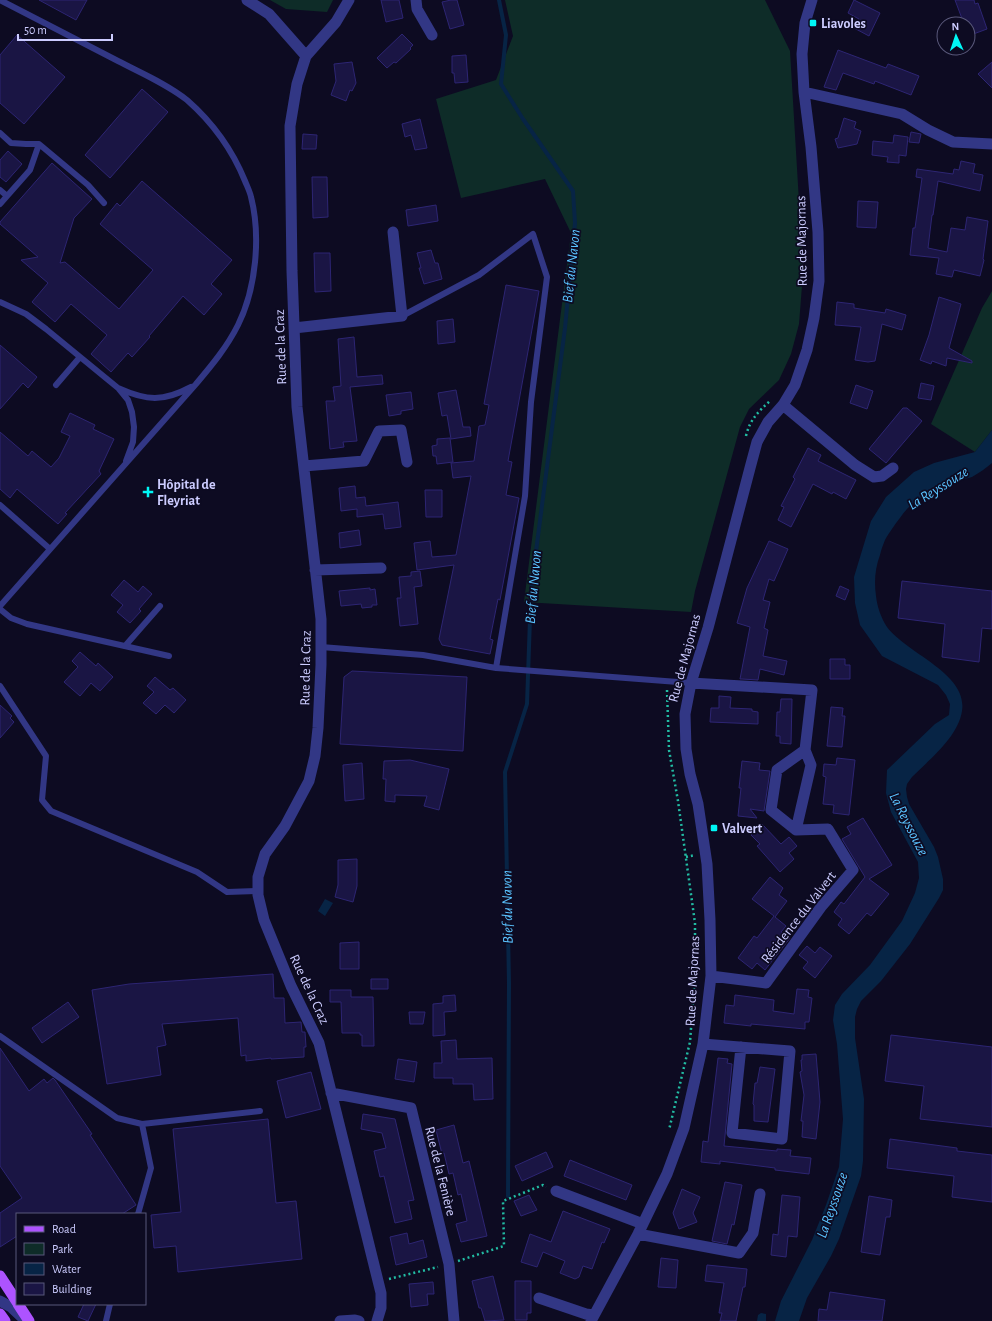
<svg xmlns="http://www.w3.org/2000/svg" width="992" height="1321" font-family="'Alegreya Sans',sans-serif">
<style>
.green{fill:#0e2c28}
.water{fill:#072445}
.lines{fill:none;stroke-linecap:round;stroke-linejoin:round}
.stream{stroke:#072445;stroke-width:4}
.building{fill:#1a1544;stroke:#2d2573}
.path{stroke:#22bca3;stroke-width:2.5;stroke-dasharray:2 3;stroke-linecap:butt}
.service{stroke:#323785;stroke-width:6}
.minor{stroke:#323785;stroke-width:11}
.primary{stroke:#ad53ff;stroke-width:11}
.poi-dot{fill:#00f7f6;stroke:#0d0b22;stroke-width:1.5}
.labels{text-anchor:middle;stroke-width:3.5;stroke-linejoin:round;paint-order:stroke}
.poi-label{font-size:14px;font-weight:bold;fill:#ccf;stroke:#0d0b22;text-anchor:start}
.street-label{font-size:14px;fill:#ccf;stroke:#0d0b22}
.water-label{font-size:15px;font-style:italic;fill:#5ac3ff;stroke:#0d0b22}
</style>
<rect width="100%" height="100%" fill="#0d0b22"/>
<path class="green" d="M270,0H333L327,12L286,9Z
M505,0H765L790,51L802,252L803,273L799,324L791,354L779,380L749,409L740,427L695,591L691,612L524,602L571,233L545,179L461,198L436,99L496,80L513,36Z
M992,291V430L975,452L931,424L982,308Z"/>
<path class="water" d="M992,430V463C986,468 979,473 972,477C966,479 960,479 954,481C942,484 919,498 910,506C904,511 889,533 885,540C883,545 881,550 880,555C875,568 874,582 876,596C877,606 881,618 887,627C907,654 968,673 962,711C958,737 930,759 912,777L907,784L906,789L907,797L909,804L934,847L938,857L943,879V890L939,898L910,944L881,981L861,1001L857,1009L855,1017V1038L864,1099L863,1161L861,1176L839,1239L831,1256L807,1298L799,1321H775L781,1301L812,1240L826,1205L839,1167L843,1119L837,1044L833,1020L835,1005L842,994L870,965L902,921L915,893L919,878L918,862L891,812L886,793L887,770L935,724L949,715L950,704L946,695L938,685L882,656L860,625L855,603L854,577L871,521L886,497L914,472L934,463L975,452Z
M325,899L333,903L325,916L318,911Z
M761,1313L766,1314V1321H757L758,1315Z"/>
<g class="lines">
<path class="stream" d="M499,0L506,35L501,84L523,119L573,191L575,223L565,328L531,590L527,704L505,772L509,983L508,1196"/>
</g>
<path class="building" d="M39,0H87L76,20Z
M381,0H399L403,18L386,22Z
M451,0H457L464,25L450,29L442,2Z
M854,0L880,13L869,36L854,28L859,19L848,13Z
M955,0H974L975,4L978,3L987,29L968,36V24H964Z
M402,34L413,45L410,48L411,49L396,63L394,62L387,68L377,58Z
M17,35L65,77L24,124L0,103V55Z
M838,50L886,68L888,64L919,76L911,95L875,81L874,84L843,73L836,90L824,87Z
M466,55L468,82L455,83L454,73H452V56Z
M352,62L356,83L352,91L350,90L346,101L331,95L336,81L334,64Z
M992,62V88L978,74Z
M142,89L168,112L110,178L85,155Z
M844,118L856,122L854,128L861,131L857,144L838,148L835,139L838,138Z
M420,119L427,148L415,150L411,135L405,137L402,124Z
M911,132L921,134L919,143L909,142Z
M303,134L317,135L316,149H302Z
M894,135L908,137L906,156L899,155V163L887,162L888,157L872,155L873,141L893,143Z
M8,151L22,164L6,182L0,177V160Z
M961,161L975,164L973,173L983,175L980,191L938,181L933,215H932L928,248L947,252L951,228L965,230L967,217L988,221L983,259L984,260L980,276L954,270L952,277L936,274L939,258L910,255L913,228H915L922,178L916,177L917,169L953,174L954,169L959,170Z
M52,163L92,199L74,218L60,263L65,262L119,309L153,270L100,224L117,203L120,206L142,181L232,260L211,284L222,294L204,315L183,296L149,336L150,337L132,357L128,353L111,372L91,354L107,335L71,304L55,322L32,302L48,283L21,260L38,257L0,224V222Z
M312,177H327L328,217L313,218Z
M858,201L878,202L876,228L857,227Z
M436,205L438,221L408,226L406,210Z
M431,250L435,263H438L442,279L424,284L419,268H421L417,253Z
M314,253H330L331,291L315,292Z
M506,285L539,291L508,461L512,462L506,495L519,498L500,600L498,599L490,639L493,640L490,654L442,645L439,639L454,565L417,570L414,543L430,541L432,557L456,555L471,476L453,478L451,463L474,461L479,426L485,425L489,405L484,404Z
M939,297L961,304L949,348L972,361V363L947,358L946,366L932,361L931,364L920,360L929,335Z
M837,302L854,304V308L885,313L886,309L906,315L902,330L882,324L875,361L868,362L855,360L861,327L835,325Z
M453,319L455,342L438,344L437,321Z
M354,337L357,377L382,375L383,384L350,387L357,441L343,442L344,447L330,449L326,401H335L333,387L341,386L338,339Z
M0,345L37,377L28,388L23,383L0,409Z
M921,383L934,386L931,400L918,398Z
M856,385L873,391L867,409L850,403Z
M456,390L463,427H470L471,436L451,439L447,415L442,416L438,393Z
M411,392L413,409L401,411V414L389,416L386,395Z
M903,408H907L922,421L886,463L869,449Z
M70,413L95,425L93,429L114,439L99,471L101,474L65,513L67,514L58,524L17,489L10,498L0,489V432L28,456L32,451L51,467L59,458L70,436L61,432Z
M450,438L453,462L437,464L436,456H433L432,446L437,445V439Z
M808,448L821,455L818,461L856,480L846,499L833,492L832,494L813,484L791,527L778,520L784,507L781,506L795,479L793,477Z
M355,486L356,498L365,497L366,506L398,502L401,527L385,529L383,514L357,517V509L341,511L339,488Z
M425,490H442V517H426Z
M359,530L361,545L340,548L339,533Z
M769,541L788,549L774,581L769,579L763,600L770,602L764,628L768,630L763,656L787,661L784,675L760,669L758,680L742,679H740L750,627L737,623L747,588Z
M420,571L422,586L414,587L418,624L400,626L397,598H401L399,577L411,576V572Z
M124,580L138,592L143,586L152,594L139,609L141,611L130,623L117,612L123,605L111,595Z
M902,581L992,591V629L982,628L979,662L942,657L945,624L898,618Z
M840,586L849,590L845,600L836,596Z
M370,588V590L375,589L377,605H372V607L362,608L361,604L341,606L339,591Z
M80,652L96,666L98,663L113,677L100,691L91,683L80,696L64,682L78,667L72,661Z
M830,659H845V665H850V679H830Z
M352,671L467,677L463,751L340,744L344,677Z
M155,677L170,690L173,688L186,700L174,713L165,705L156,714L143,703L154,692L147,686Z
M719,696L731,697L730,708L752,709V711L758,712V724L710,722L711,708H719Z
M781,699H792L791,744L780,743V736H776L777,712H780Z
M0,705L12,716L10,718L14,722L0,738Z
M831,707L843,708L842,716H845L842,747L827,746Z
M837,758L855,760L849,815L833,813L834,805L823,804L826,777L823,776L824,764L836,765Z
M410,760L449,769L439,810L424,806L427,796L395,795V802L385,801L386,779H383L384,761Z
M742,761L760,763L759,770L770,771L764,811L750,809L757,818L738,816L741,788H739Z
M362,763L364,799L345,801L343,765Z
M863,818L892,865L869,879L889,894L871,916L867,913L849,934L838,925L842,919L834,912L841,902L844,904L865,877L842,839L851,834L847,827Z
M762,824L781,844L789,837L797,846L789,853L794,859L780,872L757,846L760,844L751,835Z
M357,859V886L353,902L335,897L338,885V860Z
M770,877L783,888L779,895L787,901L775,917L786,926L781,932L790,938L765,970L757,963L752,969L738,958L754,936L757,938L774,916L752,899Z
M359,942V969H340V943Z
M807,946L815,953L820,947L832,956L815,978L803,968L808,962L799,955Z
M273,974L274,998H284L285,1023L301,1022L302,1032H305L306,1047H304V1057L271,1059V1058L246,1061V1055L241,1056L238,1018L162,1024L166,1045L157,1047L161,1075L107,1084L92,990L129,984Z
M371,979H388V989H371Z
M797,989L809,990L808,997L812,998L809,1022H805V1029L751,1024V1026L724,1023L726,1005L734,1006L735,995L774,1000L773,1011L794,1014Z
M330,990H351V997H373L374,1046H362V1035H360V1033H342L341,1002H330Z
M455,995L456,1011L444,1012L445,1035L433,1036V1004L443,1003V996Z
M68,1002L79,1017L42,1043L32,1028Z
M409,1012H425L423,1024H410Z
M891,1035L992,1047V1127L920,1119L924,1086L885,1081Z
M456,1040L457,1059L492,1058L493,1099L474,1100L473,1084H453V1078H434V1063H442L441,1041Z
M0,1048L29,1091L44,1079L47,1083L53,1078L55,1080L92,1134L90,1135L136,1205L122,1214H17V1236L0,1247V1213L22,1198L0,1166Z
M816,1054L820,1102L816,1139L802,1137L803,1121H801L804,1095L800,1072L802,1071L801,1060H802V1055Z
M718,1058L728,1059L727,1063L732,1064L724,1146L777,1151V1149L791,1150L790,1156L811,1158L809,1174L775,1170V1168L720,1161V1164L701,1162L703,1141L708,1142Z
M398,1059L417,1062L414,1082L395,1079Z
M760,1067L775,1069L768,1122L754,1121V1105L753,1104L755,1083H757Z
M311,1072L321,1109L286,1118L277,1081Z
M363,1114L395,1119L414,1200L408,1201L412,1219L395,1223L384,1176L380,1177L374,1151L386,1148L382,1133L361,1129Z
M268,1119L276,1203L296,1201L302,1259L178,1272L176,1246L154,1248L151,1215L181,1212L173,1129Z
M454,1125L463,1163L469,1161L487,1236L461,1242L456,1224L467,1221L461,1194L458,1195L453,1173L449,1174L444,1153L442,1154L436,1130Z
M890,1139L957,1148V1151L992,1155V1202L952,1197L954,1176L887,1168Z
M546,1152L553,1167L522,1181L515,1166Z
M570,1160L632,1185L626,1200L564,1176Z
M725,1182L742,1185L734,1225L732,1224L727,1244L712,1241Z
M682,1189L700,1197L693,1213L697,1222L679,1229L673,1213Z
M529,1195L537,1210L521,1216L514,1201Z
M782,1195L800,1197L797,1237L788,1236L786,1257L771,1255L773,1234L778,1235Z
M869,1196L892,1200L890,1217H886L880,1255L861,1252Z
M563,1211L610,1229L604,1243L602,1242L592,1269L583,1266L579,1277L575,1279L560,1273L565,1261L543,1252L537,1267L521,1262L530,1234L551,1242Z
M407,1233L409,1244L423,1240L427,1257L396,1265L390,1237Z
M661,1258L678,1260L676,1288L658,1287Z
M707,1265L747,1269L745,1287H743L736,1321H720L722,1313H719L724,1283L705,1281Z
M493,1276L504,1320L485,1321L481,1308H479L472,1281Z
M515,1281H531V1313H527V1320H515Z
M433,1282L434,1294H427L428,1305L411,1307L409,1284Z
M830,1292L885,1300L882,1321H818L819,1309L827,1310Z
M84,1304H96L88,1321L78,1317Z"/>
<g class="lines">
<path class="path" d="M746,436C750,419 759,411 771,400
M667,690L669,750L678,801L695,923V976L690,1042L669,1130
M686,857L695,855
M458,1261L504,1246L503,1201L543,1185L546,1187
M389,1279L438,1267"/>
<path class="service" d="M0,0C39,20 79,41 118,61C141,73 167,84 187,100C212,122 232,149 245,181C247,186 250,192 251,197C261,236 256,289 238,325C227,347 212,365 196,384L0,606
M0,133L11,143L26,144H39L88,185L104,203
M0,190L7,196
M0,204L30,170L39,144
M0,302L26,314L46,329L118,388C147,401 163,402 191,387
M402,316L479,275L533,234L547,277L531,402L525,496L496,668
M56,385L80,357
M119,389L128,400L132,412L134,427L133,442L126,461
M0,505L50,549
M0,609L11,618L27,624L169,656
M125,646L160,606
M321,647L423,655L496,668L691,683
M0,686L46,756L42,800L51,811L197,872L227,892L258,891
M0,1036L117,1118L142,1124L151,1168L138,1214
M142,1124L260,1111
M106,1321L110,1304"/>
<path class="minor" d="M247,0L269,14L306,56
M349,0L336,22L306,56L297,84L290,126L292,271L297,407L321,619V665L318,728L315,756L309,781L285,826L265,854L258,877V895L264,920L291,986L319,1043L381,1293V1308L377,1321
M416,0L417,9L432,35
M804,92L902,114L928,130L953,142L992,144
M294,328L402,316L393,232
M783,405L855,465L874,477L882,476L893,468
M304,466L364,461L379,431L401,430L407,462
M315,570L381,568
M691,683L812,690L805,750L777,770L771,810L796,830L828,829L853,870L821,907L766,983L711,976
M796,830L811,765L805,750
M703,1044L790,1051L782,1139L732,1133L741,1047
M331,1093L411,1108L449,1264L454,1321
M556,1191L643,1224
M638,1234L739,1253L753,1233L760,1194
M539,1298L586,1314L594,1315
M0,1301L11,1307L26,1321
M340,1321L355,1320L359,1321
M591,1321L638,1234L667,1174L684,1128L703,1044L711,976L710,920L707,864L698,804L690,774L686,749L685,714L691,683L708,628L750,468L757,442L768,422L783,405L795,385L807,350L814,318L819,281L818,232L811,147L804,92L802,54L805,23L812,0"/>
<path class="primary" d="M0,1276L17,1302
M18,1304L29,1321
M0,1314L5,1321"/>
</g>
<g class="poi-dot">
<rect x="809" y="19" width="8" height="8" rx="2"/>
<path d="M146 486h4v4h4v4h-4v4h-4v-4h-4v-4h4z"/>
<rect x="710" y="824" width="8" height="8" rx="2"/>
</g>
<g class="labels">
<g class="poi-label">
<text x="821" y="28">Liavoles</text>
<text x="157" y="489">Hôpital de<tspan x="157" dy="16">Fleyriat</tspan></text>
<text x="722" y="833">Valvert</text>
</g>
<g class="street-label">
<text transform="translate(801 241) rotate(-91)" y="5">Rue de Majornas</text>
<text transform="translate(280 347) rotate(-92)" y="5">Rue de la Craz</text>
<text transform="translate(684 658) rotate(-75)" y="5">Rue de Majornas</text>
<text transform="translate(305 668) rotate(-89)" y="5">Rue de la Craz</text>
<text transform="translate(798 917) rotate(-52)" y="5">Résidence du Valvert</text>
<text transform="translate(692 981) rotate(-87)" y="5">Rue de Majornas</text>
<text transform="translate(310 989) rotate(65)" y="5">Rue de la Craz</text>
<text transform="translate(441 1171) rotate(76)" y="5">Rue de la Fenière</text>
</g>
<g class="water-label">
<text transform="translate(571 266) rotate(-84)" y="5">Bief du Navon</text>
<text transform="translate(938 488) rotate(-32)" y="5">La Reyssouze</text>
<text transform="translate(533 587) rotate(-85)" y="5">Bief du Navon</text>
<text transform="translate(909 824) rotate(63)" y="5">La Reyssouze</text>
<text transform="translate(507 907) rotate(-91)" y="5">Bief du Navon</text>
<text transform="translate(832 1205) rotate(-71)" y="5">La Reyssouze</text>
</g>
</g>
<rect x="16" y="1213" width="130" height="92" fill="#0d0b22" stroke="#59587a"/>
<rect x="24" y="1226" width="20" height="6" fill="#ad53ff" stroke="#59587a"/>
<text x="52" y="1233" font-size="12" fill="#ccccff">Road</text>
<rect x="24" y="1243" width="20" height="12" fill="#0e2c28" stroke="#59587a"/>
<text x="52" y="1253" font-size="12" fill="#ccccff">Park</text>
<rect x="24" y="1263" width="20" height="12" fill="#072445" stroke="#59587a"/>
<text x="52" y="1273" font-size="12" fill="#ccccff">Water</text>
<rect x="24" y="1283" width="20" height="12" fill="#1a1544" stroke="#59587a"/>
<text x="52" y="1293" font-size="12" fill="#ccccff">Building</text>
<g transform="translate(956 36) rotate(357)"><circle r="19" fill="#0d0b22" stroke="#59587a"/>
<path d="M0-3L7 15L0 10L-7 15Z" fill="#00f7f6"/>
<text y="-6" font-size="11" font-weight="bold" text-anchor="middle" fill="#ccccff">N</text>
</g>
<path d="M18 34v6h94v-6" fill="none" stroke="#ccccff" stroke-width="2"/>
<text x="24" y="34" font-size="12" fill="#ccccff" stroke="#0d0b22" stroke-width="3" paint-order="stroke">50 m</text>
</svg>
